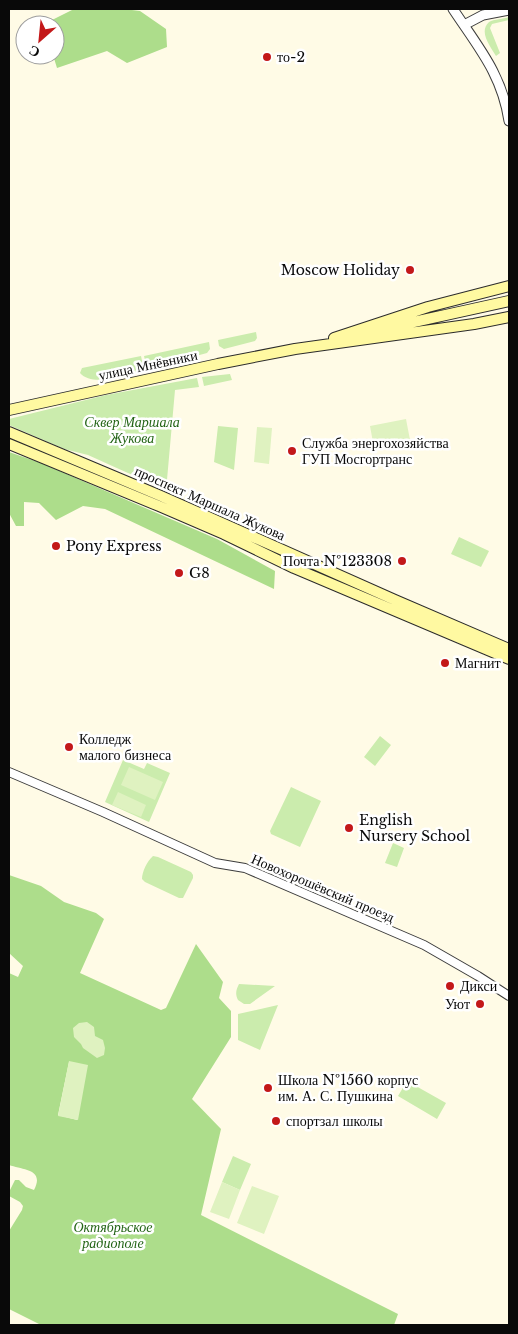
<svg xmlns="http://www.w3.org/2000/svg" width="518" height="1334" font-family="'Libre Baskerville',serif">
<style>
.green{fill:#cbecad}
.forest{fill:#addd8b;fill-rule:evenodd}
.pitch{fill:#dff2c0}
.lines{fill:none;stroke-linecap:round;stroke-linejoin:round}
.minor-casing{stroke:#3c3c3c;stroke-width:10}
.tertiary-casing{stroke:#3c3c3c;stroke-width:11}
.secondary-casing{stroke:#2b2b2b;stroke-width:12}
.minor{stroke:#fff;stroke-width:8}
.tertiary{stroke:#fff;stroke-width:9}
.secondary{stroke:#fff9a1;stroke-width:10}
.poi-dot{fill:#c31819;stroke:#fff;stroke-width:2}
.labels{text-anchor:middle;stroke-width:5;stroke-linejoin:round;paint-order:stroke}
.poi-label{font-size:14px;fill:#090909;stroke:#fff;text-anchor:start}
.street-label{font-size:14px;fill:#090909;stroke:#fff}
.park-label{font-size:14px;font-style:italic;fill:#236416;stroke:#fff}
</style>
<rect width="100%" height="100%" fill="#fffbe6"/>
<path class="green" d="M509,17V20L492,24L490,28L500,53L496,56C491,47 478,32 489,22C494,19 503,19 509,17Z
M256,332L257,338L255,341L224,349L219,346L218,340Z
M209,342L210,349L207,353L147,369L144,356Z
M141,356L144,370C128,374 93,388 80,373L82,368Z
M230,374L232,380L204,386L202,377Z
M197,378L199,387L175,390L166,491L153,484L119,469L88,455L64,449L9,425V419L106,395Z
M218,426L238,428L234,470L214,462Z
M459,537L489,551L481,567L451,554Z
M380,736L391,745L375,766L364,757Z
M123,760L144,769L147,763L170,773L149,822L105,802Z
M291,787L321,801L300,847L271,834L270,831Z
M393,843L404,848L397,867L385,863Z
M153,856L158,857L191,872L193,875V878L183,898H179L145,882L142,879C142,872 147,861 153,856Z
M239,984L275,986L250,1004H244L238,1000C235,994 236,990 239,984Z
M278,1005L260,1050L238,1040V1014Z
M407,1081L446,1103L437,1119L398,1096Z
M233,1156L251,1164L240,1190L222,1182Z"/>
<path class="forest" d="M74,9H124L140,11L166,29L167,47L127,63L107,51L57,68L53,55H55V25L44,24Z
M9,452L41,463L217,539L275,571L274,589L105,509L83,506L56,520L39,503L24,502V526H16L9,513Z
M9,875L41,886L64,902L96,913L104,919L80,973L161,1010L166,1008L196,944L223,982L219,998L231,1011V1037L192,1099L221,1129L201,1215L398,1314L394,1325H41L9,1309V1231L22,1210L23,1206L20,1202L9,1196V1192L15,1180H19L26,1187L34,1190C45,1169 23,1170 9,1165V973L18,977L23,966L9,953ZM69,1062L77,1120L58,1115Z"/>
<path class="pitch" d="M406,419L410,440L374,448L370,426Z
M257,427L272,428L269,464L254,462Z
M129,767L163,782L155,800L121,785Z
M118,792L146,805L141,817L112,805Z
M87,1022L94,1027L95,1036L103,1040L105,1048L104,1055L97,1058L83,1048L81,1044L74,1037L73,1028L79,1023Z
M69,1061L88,1065L78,1120L58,1116Z
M222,1182L240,1190L229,1219L210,1212Z
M252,1186L279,1196L264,1234L237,1223Z"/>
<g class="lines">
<defs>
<path id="minor" d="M9,772L103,812L215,863L245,868L424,945L478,976L509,996"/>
<path id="tertiary" d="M453,9C478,47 502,74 509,121
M464,25L483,15L509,10"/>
<path id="secondary" d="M364,333L509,301
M334,338L428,307L509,286
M9,410L218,364L295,349L474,324L509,317
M9,432L161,496L395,600L509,649
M9,444L159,506L224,534L294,568L509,659"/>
</defs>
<use href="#minor" class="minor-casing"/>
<use href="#tertiary" class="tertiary-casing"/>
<use href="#secondary" class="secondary-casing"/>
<use href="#minor" class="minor"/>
<use href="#tertiary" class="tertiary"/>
<use href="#secondary" class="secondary"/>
</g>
<g class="poi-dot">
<circle cx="267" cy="57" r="5"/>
<circle cx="410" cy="270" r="5"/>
<circle cx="292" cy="451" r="5"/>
<circle cx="56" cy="546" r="5"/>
<circle cx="402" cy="561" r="5"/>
<circle cx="179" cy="573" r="5"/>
<circle cx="445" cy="663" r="5"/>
<circle cx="69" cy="747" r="5"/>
<circle cx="349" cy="828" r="5"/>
<circle cx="450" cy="986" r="5"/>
<circle cx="480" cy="1004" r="5"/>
<circle cx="268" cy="1088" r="5"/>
<circle cx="276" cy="1121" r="5"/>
</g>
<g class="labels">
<g class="poi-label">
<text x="277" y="62">то-2</text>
<text x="400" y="275" text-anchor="end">Moscow Holiday</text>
<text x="302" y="448">Служба энергохозяйства<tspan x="302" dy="16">ГУП Мосгортранс</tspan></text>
<text x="66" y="551">Pony Express</text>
<text x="392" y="566" text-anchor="end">Почта №123308</text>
<text x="189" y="578">G8</text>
<text x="455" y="668">Магнит</text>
<text x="79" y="744">Колледж<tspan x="79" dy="16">малого бизнеса</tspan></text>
<text x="359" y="825">English<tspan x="359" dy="16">Nursery School</tspan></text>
<text x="460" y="991">Дикси</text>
<text x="470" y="1009" text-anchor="end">Уют</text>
<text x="278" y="1085">Школа №1560 корпус<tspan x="278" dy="16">им. А. С. Пушкина</tspan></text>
<text x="286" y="1126">спортзал школы</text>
</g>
<g class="street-label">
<text transform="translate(148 365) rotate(-12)" y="5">улица Мнёвники</text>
<text transform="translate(210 503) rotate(24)" y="5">проспект Маршала Жукова</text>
<text transform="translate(323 888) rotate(23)" y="5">Новохорошёвский проезд</text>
</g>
<g class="park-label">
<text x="132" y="427">Сквер Маршала<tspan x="132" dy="16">Жукова</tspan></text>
<text x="113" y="1232">Октябрьское<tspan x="113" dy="16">радиополе</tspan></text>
</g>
</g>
<rect width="518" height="1334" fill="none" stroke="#090909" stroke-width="20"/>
<g transform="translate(40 40) rotate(207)"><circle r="24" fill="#ffffff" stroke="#9d9d9d"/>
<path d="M0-4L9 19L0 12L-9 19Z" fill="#c31819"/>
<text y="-8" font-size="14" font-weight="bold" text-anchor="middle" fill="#090909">С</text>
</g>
</svg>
